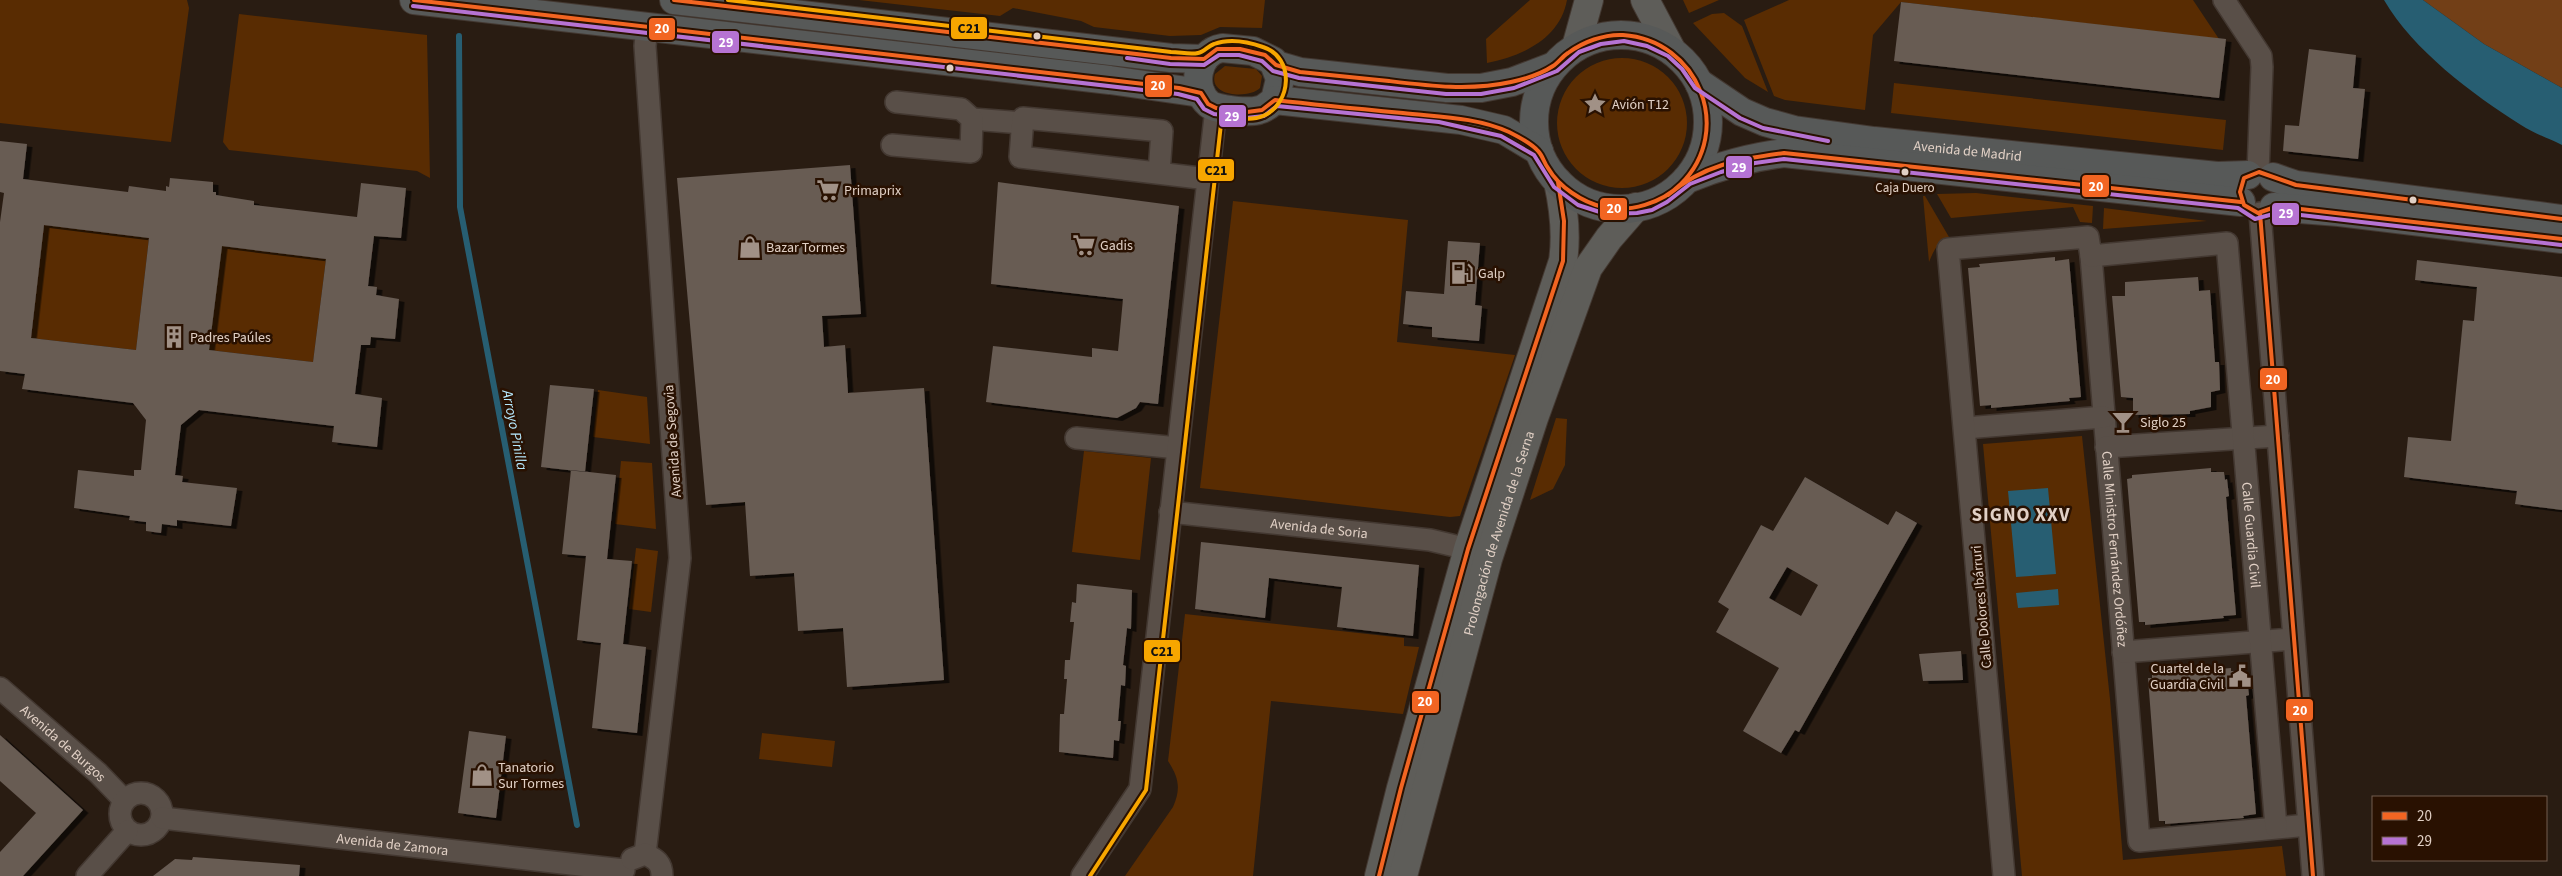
<svg xmlns="http://www.w3.org/2000/svg" width="2562" height="876" font-family="'Source Sans 3',sans-serif">
<style>
.green{fill:#592c02}
.forest{fill:#723f17}
.water{fill:#275e72}
.lines{fill:none;stroke-linecap:round;stroke-linejoin:round}
.stream{stroke:#275e72;stroke-width:6}
.building{fill:#675b53;fill-rule:evenodd;filter:url(#shadow)}
.minor-casing{stroke:#433831;stroke-width:24}
.major-casing{stroke:#433831;stroke-width:30}
.highway-casing{stroke:#433831;stroke-width:30}
.minor{stroke:#594f48;stroke-width:21}
.major{stroke:#5e5d59;stroke-width:28}
.highway{stroke:#575958;stroke-width:28}
.bus-1-casing{stroke:#291101;stroke-width:8}
.bus-2-casing{stroke:#291101;stroke-width:8}
.bus-3-casing{stroke:#291101;stroke-width:8}
.bus-1{stroke:#f26522;stroke-width:4}
.bus-2{stroke:#b673d3;stroke-width:4}
.bus-3{stroke:#f7a600;stroke-width:4}
.bus-dot{fill:#e1d0c5;stroke:#291101;stroke-width:2}
.labels{text-anchor:middle;stroke-width:5;stroke-linejoin:round;paint-order:stroke}
.bus-label{font-size:13px;fill:#e1d0c5;stroke:#291101}
.poi-label{font-size:14px;fill:#e1d0c5;stroke:#291101;text-anchor:start}
.street-label{font-size:14px;fill:#e1d0c5;stroke:#291101}
.water-label{font-size:15px;font-style:italic;fill:#b4e7fc;stroke:#291101}
.district-label{font-size:19px;font-weight:bold;letter-spacing:1px;fill:#e1d0c5;stroke:#291101}
.line-badge{stroke:#291101;stroke-width:2}
.badge-label{font-size:14px;text-anchor:middle;font-weight:bold;fill:#fff}
.pale-badge-label{font-size:14px;text-anchor:middle;font-weight:bold;fill:#111}
</style>
<defs>
<filter id="shadow"><feDropShadow dx="5.5" dy="3" stdDeviation="0" flood-color="#0009"/></filter>
</defs>
<rect width="100%" height="100%" fill="#291c12"/>
<path class="green" d="M0,0H187L189,8L171,142L0,123Z
M859,0H1265L1262,28L1220,27L1201,35L1170,36L1094,27L1081,21L1013,8L1000,16Z
M1530,0H1567C1560,39 1522,56 1487,63L1486,39Z
M1683,0H1719L1689,13Z
M1789,0H2193L2219,39L1901,2L1873,35L1865,110L1785,100L1774,96L1744,20Z
M1724,13L1742,26L1768,92L1745,78L1693,23L1712,14Z
M239,14L427,35L430,178L417,171L229,150L223,142Z
M1557 123a65 65 0 1 1 130 0a65 65 0 1 1-130 0Z
M1225,66L1256,69L1262,76L1260,88C1249,99 1208,97 1215,74Z
M1894,83L2226,120L2223,150L1891,113Z
M1976,193L2093,206L2092,223L2080,222L2073,207L1951,218L1937,194Z
M1923,196H1925L1949,237C1937,243 1934,250 1929,262Z
M1233,201L1408,220L1397,342L1515,355L1460,516L1450,517L1200,488Z
M2104,208L2207,221L2103,229Z
M44,225L149,238L136,350L31,338Z
M222,246L326,259L313,362L209,350Z
M598,390L647,397L650,444L593,437Z
M1556,418L1567,419L1565,465L1553,489L1530,500Z
M2082,436L2110,699L2123,860L2282,846L2286,876H2022L1983,444Z
M1084,451L1151,458L1140,560L1072,552Z
M621,461L652,463L656,529L615,524Z
M636,548L658,551L651,612L629,609Z
M1185,614L1404,638V646L1419,647L1403,714L1271,701L1253,876H1125L1173,807C1181,789 1179,778 1168,761Z
M762,733L835,741L832,767L759,759Z"/>
<path class="forest" d="M2423,0H2562V88L2484,44Z"/>
<path class="water" d="M2384,0H2423L2484,44L2562,88V145C2548,138 2533,133 2521,125C2472,94 2413,50 2384,0Z
M2048,488L2056,574L2016,577L2008,491Z
M2058,589L2059,605L2018,608L2016,593Z"/>
<g class="lines">
<path class="stream" d="M459,36L460,207L577,825"/>
</g>
<path class="building" d="M1901,2L2226,39L2219,98L1894,61Z
M2309,49L2356,55L2353,88L2365,89L2358,159L2283,151L2285,125L2299,126Z
M0,141L27,144L23,179L128,192L129,186L166,191V186L169,187L170,178L213,182V192H216V195L254,201V205L357,217L361,183L406,188L401,238L374,236L368,286L377,287L376,295L399,299L395,339L371,337L370,345H361L355,394L382,398L377,447L332,442L334,426L199,410L181,425L175,475L183,476L182,482L237,488L231,526L177,520V526L162,524L161,533L146,531V522L129,520L130,516L74,508L78,470L134,476V470H141L146,420L133,403L22,389L25,374L0,371V222L4,193L0,192ZM44,225L149,238L136,350L31,338ZM222,246L326,259L313,362L209,350Z
M850,165L861,314L822,316L824,347L845,345L848,393L924,388L944,680L847,687L843,628L798,631L794,573L750,576L745,502L706,505L677,178Z
M998,182L1179,206L1158,404L1140,402L1136,408L1117,418L986,402L993,346L1092,357V348L1118,351L1123,299L991,284Z
M1448,241L1480,243L1475,305L1482,306L1479,341L1432,337V327L1403,324L1406,291L1444,294Z
M2055,257V261L2069,259L2081,397L2069,398L2070,401L1991,408V405L1980,406L1968,268L1980,267L1979,264Z
M2417,260L2562,277V510L2515,504L2517,491L2404,477L2408,437L2451,441L2463,320L2474,321L2477,287L2415,280Z
M2198,277L2199,291L2210,290L2215,362H2219L2220,390L2211,392V407L2190,411V414L2133,415V398L2121,397L2112,296H2125V282Z
M550,385L594,389L585,472L541,467Z
M2211,468V472H2224L2225,480L2227,479L2229,496L2226,497L2236,615L2223,616L2224,618L2145,625V622H2139L2127,479L2132,478V475Z
M571,470L616,475L607,559L632,561L623,644L646,647L637,733L592,728L601,643L577,640L586,556L562,554Z
M1805,477L1888,525L1896,511L1917,523L1799,732L1795,730L1781,753L1743,731L1779,668L1716,632L1729,609L1718,602L1761,525L1773,531ZM1787,567L1818,585L1801,616L1769,598Z
M1201,542L1419,565L1413,636L1337,627L1342,587L1269,578L1265,618L1195,609Z
M1077,584L1132,590L1131,629L1127,628L1123,665L1126,666L1125,686L1121,685L1118,721H1121L1119,741L1114,740L1113,758L1059,752L1060,714H1064L1067,679H1064L1065,660H1070L1074,622H1070L1072,602L1076,603Z
M1961,651L1963,680L1923,681L1919,654Z
M2231,668V671H2244L2245,679H2247L2249,695L2246,696L2256,814L2243,816L2244,818L2165,824V821H2159L2148,678H2152V675Z
M469,731L506,736L496,818L458,813Z
M0,735L83,810L23,876H0V852L36,813L0,781Z
M193,857L300,865L299,876H153L175,859L192,860Z"/>
<g class="lines">
<defs>
<g id="minor">
<path d="M2224,0L2261,56L2262,67L2258,172"/>
<path d="M972,119L1023,123"/>
<path d="M892,145L971,152L972,119L961,109L896,102"/>
<path d="M1159,173L1162,131L1023,118L1020,157L1208,179"/>
<path d="M2260,213L2313,876"/>
<path id="s1" d="M2091,256L2139,841L2308,825"/>
<path d="M1965,428L2104,417"/>
<path d="M1076,438L1178,448"/>
<path d="M2106,447L2278,436"/>
<path id="s2" d="M1170,512L1430,540L1468,549"/>
<path d="M2123,652L2293,639"/>
<path id="s3" d="M0,688L98,773L124,800"/>
<circle cx="141" cy="814" r="21"/>
<path id="s4" d="M162,818L624,870"/>
<path d="M645,854L680,558L645,46L647,26"/>
<path d="M632,859L645,854C656,859 662,863 662,876"/>
<path d="M87,876L127,831"/>
<path d="M1082,876L1140,789L1216,108"/>
<path id="s5" d="M2004,876L1948,249L2088,237L2091,256L2227,243L2276,827"/>
</g>
<g id="major">
<path d="M1645,0L1672,51"/>
<path d="M1576,47L1589,0"/>
<path d="M1379,876L1401,788L1468,549L1563,261C1567,234 1564,209 1558,182"/>
<path id="s6" d="M1403,876L1488,559L1534,418L1588,268L1609,238L1636,207"/>
</g>
<g id="highway">
<path d="M414,0L1110,80L1201,93"/>
<path d="M674,0L1171,58L1204,59"/>
<circle cx="1621" cy="122" r="87"/>
<path d="M1222,48L1253,51L1273,61L1280,79L1275,100C1270,104 1265,109 1259,110C1250,113 1216,110 1209,104C1190,88 1197,52 1222,48Z"/>
<path d="M1276,65L1300,72L1447,88H1481L1512,82L1554,66"/>
<path id="s7" d="M1699,83L1742,112L1765,122L1794,130L1874,141L2217,176L2248,175"/>
<path d="M1275,100L1461,120L1504,130L1539,151"/>
<path d="M2273,177L2296,185L2562,219"/>
<path d="M1687,179C1719,166 1750,157 1784,153L2241,202"/>
<path d="M2274,207L2339,212L2562,239"/>
</g>
</defs>
<use href="#minor" class="minor-casing"/>
<use href="#major" class="major-casing"/>
<use href="#highway" class="highway-casing"/>
<use href="#minor" class="minor"/>
<use href="#major" class="major"/>
<use href="#highway" class="highway"/>
<defs>
<path id="bus-1" d="M414,0L1179,88L1201,93L1208,104L1216,108L1247,112L1262,110L1275,100C1318,105 1360,109 1403,113C1438,117 1476,117 1509,132C1519,137 1531,143 1538,151C1543,156 1544,163 1548,168C1559,187 1582,202 1603,207C1630,213 1662,203 1681,184C1735,130 1698,40 1623,35C1604,34 1583,42 1568,53C1562,57 1558,63 1553,66C1541,74 1525,79 1511,82C1470,91 1430,86 1389,81C1359,78 1330,75 1300,72L1276,65L1265,55L1240,49H1217L1204,59L1171,58L674,0
M1668,195C1703,165 1739,159 1784,153L2241,202
M2260,213L2313,876
M2562,219L2296,185L2259,172L2244,178L2240,192L2244,205L2258,213L2275,207L2292,208L2562,239
M1379,876L1401,788L1468,549L1563,261L1564,221L1558,182"/>
<path id="bus-2" d="M413,6L1178,94L1197,99L1204,109L1214,114L1246,118L1264,116L1277,106L1439,122L1501,136L1534,155L1554,187L1578,205L1606,214L1637,213L1652,210L1667,202L1690,184L1721,172L1755,163L1784,159L2238,208L2255,219L2277,213L2292,214L2561,245
M1127,58L1170,64L1204,65L1219,55H1239L1262,61L1273,71L1299,78L1446,94H1481L1514,88L1557,71L1579,52L1601,44L1624,41L1647,46L1668,56L1682,69L1695,88L1740,118L1763,128L1828,141"/>
<path id="bus-3" d="M728,0L1171,52C1180,52 1190,55 1198,53C1204,52 1208,46 1214,44C1230,38 1249,42 1263,47C1295,57 1292,104 1263,116C1250,122 1235,117 1222,115L1146,790L1090,876"/>
</defs>
<use href="#bus-1" class="bus-1-casing"/>
<use href="#bus-2" class="bus-2-casing"/>
<use href="#bus-3" class="bus-3-casing"/>
<use href="#bus-1" class="bus-1"/>
<use href="#bus-2" class="bus-2"/>
<use href="#bus-3" class="bus-3"/>
</g>
<defs>
<symbol id="sight-bare" viewBox="-9 -9 18 18"><path d="M0-6L1.8-2.2L6-1.7L2.9 1.2L3.7 5.4L0 3.3L-3.7 5.4L-2.9 1.2L-6-1.7L-1.8-2.2Z" fill="#a19186" stroke="#291101" stroke-width="2.5" paint-order="stroke"/></symbol>
<symbol id="supermarket-bare" viewBox="-9 -9 18 18"><path d="M-6-5.5h2.5l.6 2H6L4.5 2H-2.5L-4.4-4H-6ZM-1.5 3.2a1.3 1.3 0 1 0 .1 0ZM3 3.2a1.3 1.3 0 1 0 .1 0Z" fill="#a19186" stroke="#291101" stroke-width="2.5" paint-order="stroke"/></symbol>
<symbol id="shop-bare" viewBox="-9 -9 18 18"><path d="M-5-2.5h2.3a2.7 3.5 0 0 1 5.4 0H5L5.5 6h-11ZM-1.5-2.5h3a1.5 2.3 0 0 0-3 0Z" fill="#a19186" stroke="#291101" stroke-width="2.5" paint-order="stroke"/></symbol>
<symbol id="fuel-bare" viewBox="-9 -9 18 18"><path d="M-5.5-6h7V0h2V4h1.3V-2.5L3-4.5l.8-.8L6-3V5H2.5V1h-1V6h-7ZM-4.2-4.7v3.2H.2V-4.7Z" fill="#a19186" stroke="#291101" stroke-width="2.5" paint-order="stroke"/></symbol>
<symbol id="building-bare" viewBox="-9 -9 18 18"><path d="M-4-6H4V6H1V3H-1V6H-4ZM-2.5-4.3h1.7v1.8h-1.7ZM.8-4.3h1.7v1.8H.8ZM-2.5-1h1.7V.8h-1.7ZM.8-1h1.7V.8H.8Z" fill="#a19186" stroke="#291101" stroke-width="2.5" paint-order="stroke"/></symbol>
<symbol id="bar-bare" viewBox="-9 -9 18 18"><path d="M-6-5H6L.8 .8V4.5H3.5V6h-7V4.5H-.8V.8Z" fill="#a19186" stroke="#291101" stroke-width="2.5" paint-order="stroke"/></symbol>
<symbol id="civic-bare" viewBox="-9 -9 18 18"><path d="M-.6-6.5H3V-4.5H.6V-3L4-1V1h2V6H-6V1h2V-1L-.6-3ZM-1.2 2.5V6h2.4V2.5Z" fill="#a19186" stroke="#291101" stroke-width="2.5" paint-order="stroke"/></symbol>
</defs>
<g fill-rule="evenodd">
<use href="#sight-bare" x="1579" y="88" width="32" height="32"/>
<use href="#supermarket-bare" x="812" y="174" width="32" height="32"/>
<use href="#supermarket-bare" x="1068" y="229" width="32" height="32"/>
<use href="#shop-bare" x="734" y="231" width="32" height="32"/>
<use href="#fuel-bare" x="1446" y="257" width="32" height="32"/>
<use href="#building-bare" x="158" y="321" width="32" height="32"/>
<use href="#bar-bare" x="2107" y="406" width="32" height="32"/>
<use href="#civic-bare" x="2224" y="660" width="32" height="32"/>
<use href="#shop-bare" x="466" y="759" width="32" height="32"/>
</g>
<g class="bus-dot">
<circle cx="1037" cy="36" r="4.5"/>
<circle cx="950" cy="68" r="4.5"/>
<circle cx="1905" cy="172" r="4.5"/>
<circle cx="2413" cy="200" r="4.5"/>
</g>
<g class="labels">
<g class="bus-label">
<text x="1905" y="192">Caja Duero</text>
</g>
<g class="poi-label">
<text x="1612" y="109">Avión T12</text>
<text x="844" y="195">Primaprix</text>
<text x="1100" y="250">Gadis</text>
<text x="766" y="252">Bazar Tormes</text>
<text x="1478" y="278">Galp</text>
<text x="190" y="342">Padres Paúles</text>
<text x="2140" y="427">Siglo 25</text>
<text x="2224" y="673" text-anchor="end">Cuartel de la<tspan x="2224" dy="16">Guardia Civil</tspan></text>
<text x="498" y="772">Tanatorio<tspan x="498" dy="16">Sur Tormes</tspan></text>
</g>
<g class="street-label">
<text dy="5" stroke="none"><textPath href="#s7" startOffset="282">Avenida de Madrid</textPath></text>
<text transform="translate(672 441) rotate(-94)" y="5">Avenida de Segovia</text>
<text dy="5" stroke="none"><textPath href="#s2" startOffset="150">Avenida de Soria</textPath></text>
<text dy="5" stroke="none"><textPath href="#s6" startOffset="356">Prolongación de Avenida de la Serna</textPath></text>
<text dy="5" stroke="none"><textPath href="#s5" startOffset="1219">Calle Guardia Civil</textPath></text>
<text dy="5" stroke="none"><textPath href="#s1" startOffset="294">Calle Ministro Fernández Ordóñez</textPath></text>
<text transform="translate(1981 607) rotate(-95)" y="5">Calle Dolores Ibárruri</text>
<text dy="5" stroke="none"><textPath href="#s3" startOffset="84">Avenida de Burgos</textPath></text>
<text dy="5" stroke="none"><textPath href="#s4" startOffset="232">Avenida de Zamora</textPath></text>
</g>
<g class="water-label">
<text transform="translate(515 430) rotate(79)" y="5">Arroyo Pinilla</text>
</g>
<g class="district-label">
<text x="2021" y="521">SIGNO XXV</text>
</g>
</g>
<g class="line-badge">
<rect x="950" y="16" width="38" height="24" rx="5" fill="#f7a600"/>
<rect x="648" y="17" width="28" height="24" rx="5" fill="#f26522"/>
<rect x="711" y="30" width="29" height="24" rx="5" fill="#b673d3"/>
<rect x="1144" y="74" width="29" height="24" rx="5" fill="#f26522"/>
<rect x="1218" y="104" width="29" height="24" rx="5" fill="#b673d3"/>
<rect x="1725" y="155" width="28" height="24" rx="5" fill="#b673d3"/>
<rect x="1197" y="158" width="38" height="24" rx="5" fill="#f7a600"/>
<rect x="2081" y="174" width="29" height="24" rx="5" fill="#f26522"/>
<rect x="1599" y="197" width="29" height="24" rx="5" fill="#f26522"/>
<rect x="2271" y="202" width="29" height="24" rx="5" fill="#b673d3"/>
<rect x="2259" y="367" width="29" height="24" rx="5" fill="#f26522"/>
<rect x="1143" y="639" width="38" height="24" rx="5" fill="#f7a600"/>
<rect x="1411" y="690" width="29" height="24" rx="5" fill="#f26522"/>
<rect x="2285" y="698" width="29" height="24" rx="5" fill="#f26522"/>
</g>
<g class="badge-label">
<text x="662" y="33">20</text>
<text x="726" y="47">29</text>
<text x="1158" y="90">20</text>
<text x="1232" y="121">29</text>
<text x="1739" y="172">29</text>
<text x="2096" y="191">20</text>
<text x="1614" y="213">20</text>
<text x="2286" y="218">29</text>
<text x="2273" y="384">20</text>
<text x="1425" y="706">20</text>
<text x="2300" y="715">20</text>
</g>
<g class="pale-badge-label">
<text x="969" y="33">C21</text>
<text x="1216" y="175">C21</text>
<text x="1162" y="656">C21</text>
</g>
<rect x="2372" y="796" width="175" height="65" fill="#291101" stroke="#735d4f"/>
<rect x="2382" y="812" width="25" height="8" fill="#f26522" stroke="#735d4f"/>
<text x="2417" y="821" font-size="15" fill="#e1d0c5">20</text>
<rect x="2382" y="837" width="25" height="8" fill="#b673d3" stroke="#735d4f"/>
<text x="2417" y="846" font-size="15" fill="#e1d0c5">29</text>
</svg>
